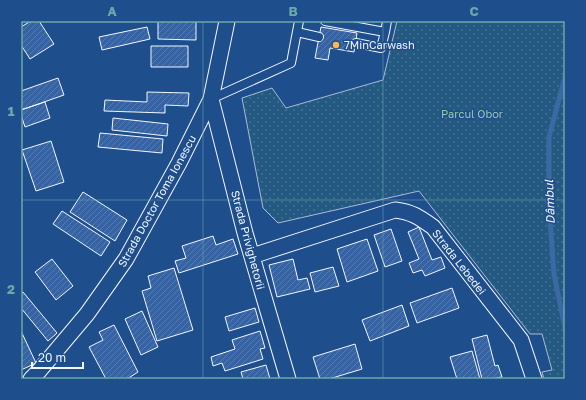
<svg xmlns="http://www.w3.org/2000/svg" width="586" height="400" font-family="'Golos Text',sans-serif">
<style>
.grass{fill:url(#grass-dots);stroke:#a8bbd7}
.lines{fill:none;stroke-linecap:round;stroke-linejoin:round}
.stream{stroke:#3b69a3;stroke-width:5}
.building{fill:url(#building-hatch);stroke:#f2f6ff}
.service-casing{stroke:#f2f6ff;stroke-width:10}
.minor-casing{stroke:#f2f6ff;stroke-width:17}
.service{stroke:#1f4e8c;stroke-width:8}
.minor{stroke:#1f4e8c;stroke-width:15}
.grid{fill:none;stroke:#6aa9a8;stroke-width:1;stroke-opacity:0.55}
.poi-dot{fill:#ffb74d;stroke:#1f4e8c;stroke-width:1.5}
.labels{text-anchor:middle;stroke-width:3;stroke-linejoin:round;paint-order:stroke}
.poi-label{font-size:11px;fill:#f2f6ff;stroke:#1f4e8c;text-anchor:start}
.park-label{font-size:11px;fill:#97c8a6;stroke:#1f4e8c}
.street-label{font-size:11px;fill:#f2f6ff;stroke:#1f4e8c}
.water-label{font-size:12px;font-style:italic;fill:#f2f6ff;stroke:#1f4e8c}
.neatline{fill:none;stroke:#6aa9a8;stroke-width:1.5}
.grid-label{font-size:13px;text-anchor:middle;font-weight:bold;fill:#6aa9a8}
</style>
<defs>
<pattern id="grass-dots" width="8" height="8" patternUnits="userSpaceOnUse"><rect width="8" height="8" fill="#245a82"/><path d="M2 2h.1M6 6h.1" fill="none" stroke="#447295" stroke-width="1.8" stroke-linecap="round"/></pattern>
<pattern id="building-hatch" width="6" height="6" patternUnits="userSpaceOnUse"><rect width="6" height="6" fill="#3563a3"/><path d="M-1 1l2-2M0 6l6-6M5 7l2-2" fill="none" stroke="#537ab1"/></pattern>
</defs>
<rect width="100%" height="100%" fill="#1f4e8c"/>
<path class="grass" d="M397,21H565V379H544L542,372L552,370L542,334H530L419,191L278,223L263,208L242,98L272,88L286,108L383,80Z"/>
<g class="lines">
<path class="stream" d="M565,77L549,137V207L554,274L565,328"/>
</g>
<path class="building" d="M31,21H39L54,44L30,59L21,45V27Z
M158,21H196V40L158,39Z
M147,27L150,39L102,50L99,37Z
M321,27L357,33L354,52L330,48L328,60L315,58Z
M151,46H188V67H151Z
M58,78L64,95L21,110V91Z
M147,92L189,93L188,106L165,105V113L104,111L105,100L147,102Z
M45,102L50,118L25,127L21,115V110Z
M113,118L168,124L167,136L112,130Z
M100,133L163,139L162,153L98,147Z
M51,141L64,182L36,191L22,150Z
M83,192L127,220L115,241L70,212Z
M62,211L110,242L101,256L53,224Z
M419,227L432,260L441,257L445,268L425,276L422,270L413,273L409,263L419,259L408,232Z
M391,229L402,261L385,267L374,235Z
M213,236L216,245L233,239L238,254L179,273L175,261L186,258L182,246Z
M367,239L378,271L347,282L337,249Z
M52,259L73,286L56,300L35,272Z
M293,259L298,280L307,278L310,289L277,297L269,265Z
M333,267L339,286L315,292L310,273Z
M174,268L193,330L157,341L142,291L151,288L148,276Z
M452,288L459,308L417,323L410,303Z
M23,292L57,333L48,341L21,308V294Z
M402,305L409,326L370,341L362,320Z
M255,308L259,322L229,331L225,317Z
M142,311L158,347L141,355L125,319Z
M114,325L138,372L127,379H106L89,347L103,340L99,332Z
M21,331L36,363L21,370Z
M260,331L265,348L260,349L263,359L225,371L222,363L213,366L211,357L235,349L232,340Z
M487,335L495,366L498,365L502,377L491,379H482L472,339Z
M355,344L362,369L329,379H320L313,357Z
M472,351L480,379H457L450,357Z
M266,365L270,379H243L241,372Z"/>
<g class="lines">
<defs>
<path id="service" d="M325,21L385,32L387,21
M297,32L319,37
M356,43L381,48L385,32
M211,99L291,63L299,21"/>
<path id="minor" d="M211,99L245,233L288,379
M252,256L395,210C412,212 419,217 433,227L521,340L534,379
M31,379L39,371L87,314L126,259L179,163L211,99L227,21"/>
</defs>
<use href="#service" class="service-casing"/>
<use href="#minor" class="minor-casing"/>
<use href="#service" class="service"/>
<use href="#minor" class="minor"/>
</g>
<path class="grid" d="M203,21V379M383,21V379M21,200H565"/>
<circle class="poi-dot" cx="336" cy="45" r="4"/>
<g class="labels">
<g class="poi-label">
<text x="344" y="49">7MinCarwash</text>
</g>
<g class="park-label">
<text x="472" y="118">Parcul Obor</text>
</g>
<g class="street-label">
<text transform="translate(157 201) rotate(-61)" y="4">Strada Doctor Toma Ionescu</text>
<text transform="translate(248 240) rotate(75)" y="4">Strada Privighetorii</text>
<text transform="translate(459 262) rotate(52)" y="4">Strada Lebedei</text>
</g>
<g class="water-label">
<text transform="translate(550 202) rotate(-92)" y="4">Dâmbul</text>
</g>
</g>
<rect width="586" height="400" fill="none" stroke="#1f4e8c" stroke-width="44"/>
<path d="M32 362v6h51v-6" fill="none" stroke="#f2f6ff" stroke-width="2"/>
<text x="38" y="362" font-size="12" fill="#f2f6ff" stroke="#1f4e8c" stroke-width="3" paint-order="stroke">20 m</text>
<rect x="22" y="22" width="542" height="356" class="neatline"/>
<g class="grid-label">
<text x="112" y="16">A</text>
<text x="293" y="16">B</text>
<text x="474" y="16">C</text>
<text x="11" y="116">1</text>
<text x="11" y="294">2</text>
</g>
</svg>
